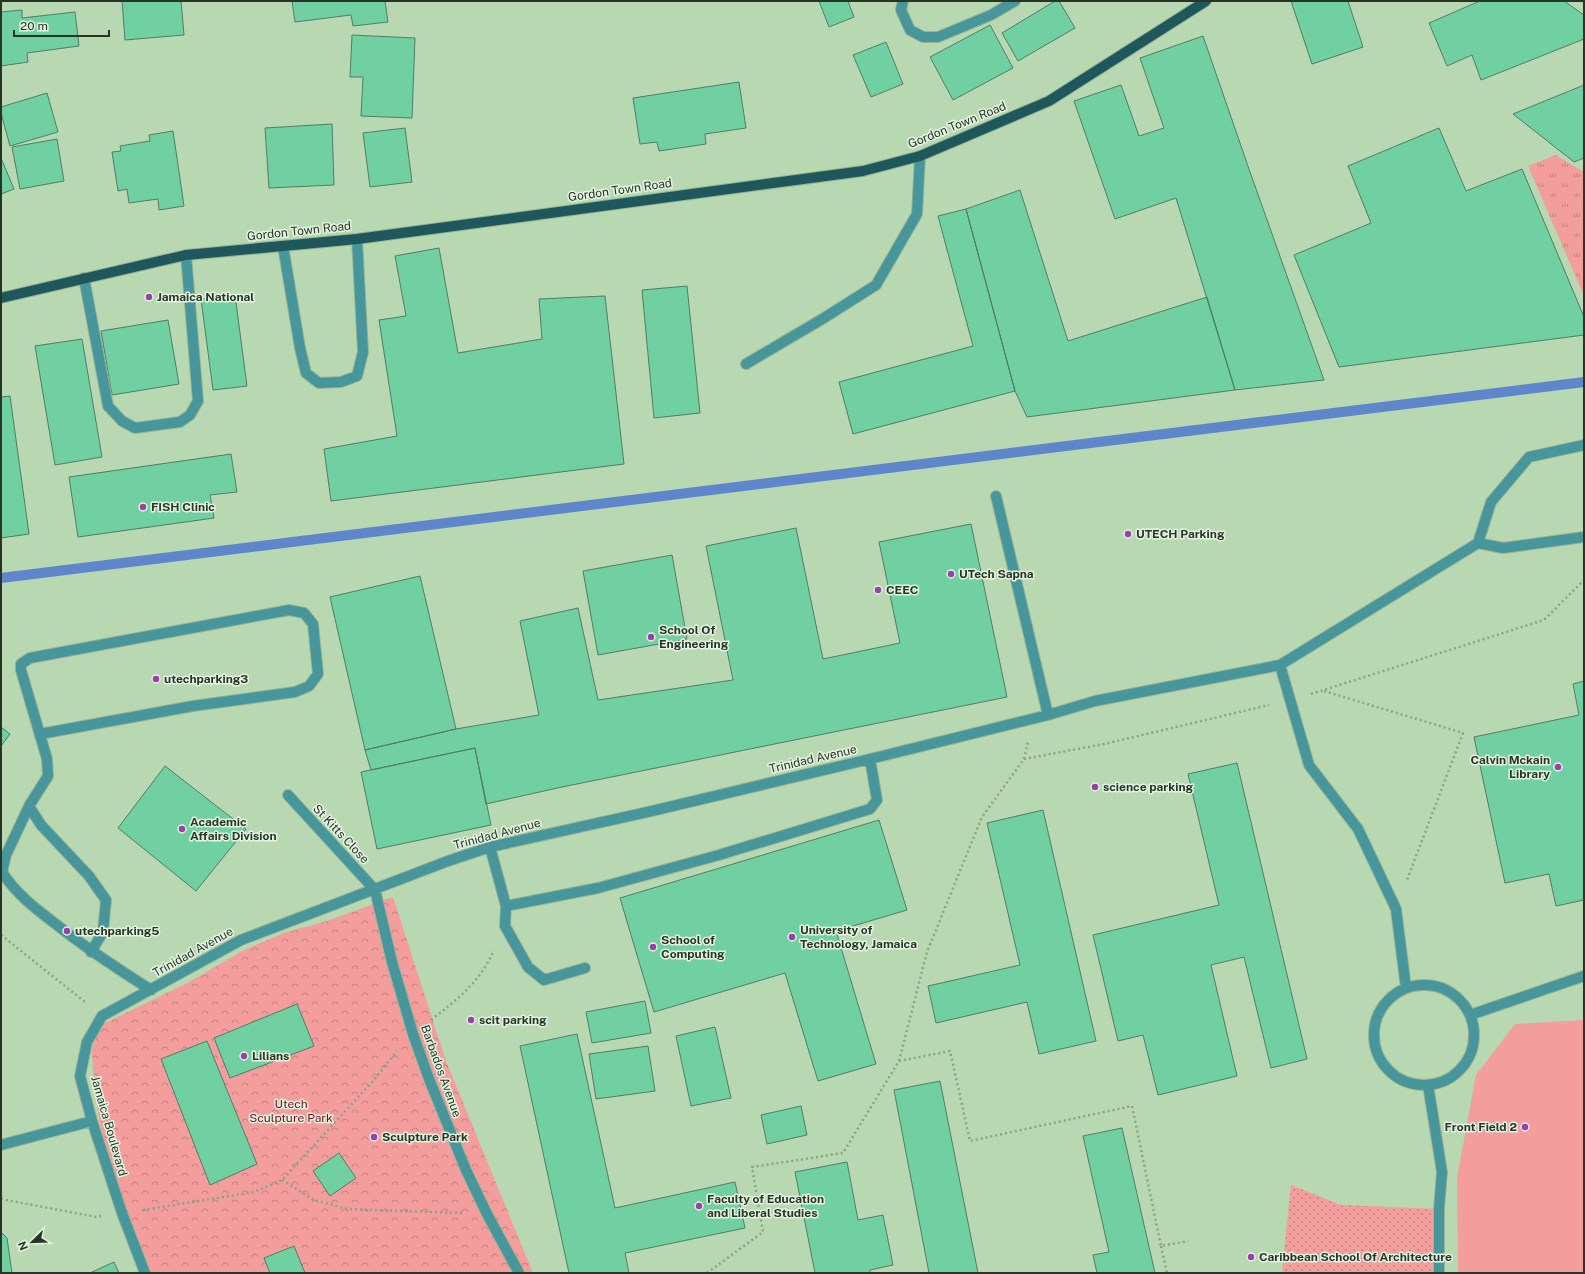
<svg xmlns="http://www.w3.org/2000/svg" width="1585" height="1274" font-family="'Public Sans',sans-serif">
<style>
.grass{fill:url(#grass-tufts)}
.forest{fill:url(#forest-crowns)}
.garden{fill:url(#garden-dots)}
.pitch{fill:#f39e9c}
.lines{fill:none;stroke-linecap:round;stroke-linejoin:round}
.stream{stroke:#5f86ca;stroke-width:10}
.building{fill:#71d0a1;stroke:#507d66}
.minor-casing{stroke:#98b493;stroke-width:12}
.major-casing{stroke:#98b493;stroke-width:12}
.path{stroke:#89a384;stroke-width:2.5;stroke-dasharray:2 3;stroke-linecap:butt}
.minor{stroke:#47969b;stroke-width:10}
.major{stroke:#1f585c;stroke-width:10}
.poi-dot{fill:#9a40ab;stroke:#e3f4e1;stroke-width:1.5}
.labels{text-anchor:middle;stroke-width:3;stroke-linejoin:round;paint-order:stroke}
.street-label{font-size:12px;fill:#283526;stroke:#e3f4e1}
.poi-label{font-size:12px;font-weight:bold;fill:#283526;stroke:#e3f4e1;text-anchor:start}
.park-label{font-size:12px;fill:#7a081c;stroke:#e3f4e1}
</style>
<defs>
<pattern id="grass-tufts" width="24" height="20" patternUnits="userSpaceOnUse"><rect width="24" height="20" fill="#f39e9c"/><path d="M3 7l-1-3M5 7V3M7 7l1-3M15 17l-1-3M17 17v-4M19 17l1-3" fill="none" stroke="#c5827f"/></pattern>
<pattern id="forest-crowns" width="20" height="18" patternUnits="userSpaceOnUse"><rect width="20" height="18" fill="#f39e9c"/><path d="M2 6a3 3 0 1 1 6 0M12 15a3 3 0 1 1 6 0" fill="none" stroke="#c5827f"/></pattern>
<pattern id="garden-dots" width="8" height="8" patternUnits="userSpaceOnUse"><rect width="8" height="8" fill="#f39e9c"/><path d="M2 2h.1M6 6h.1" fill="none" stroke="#c5827f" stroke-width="1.8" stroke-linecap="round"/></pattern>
</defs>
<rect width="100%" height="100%" fill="#b8d8b2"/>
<path class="grass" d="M1556,155L1584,172V296L1528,166Z"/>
<path class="forest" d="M393,897L446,1061L533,1273H148L108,1172L95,1094L92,1053L95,1028L187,983L244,950L284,933L327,921Z"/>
<path class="garden" d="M1291,1185L1341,1205L1439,1209V1273H1282Z"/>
<path class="pitch" d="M1584,1020V1273H1458L1457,1178L1476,1075L1515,1024Z"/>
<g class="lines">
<path class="stream" d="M1,578L1584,382"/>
</g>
<path class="building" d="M122,1H181L184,35L125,40Z
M292,1H385L388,22L353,26L351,15L295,22Z
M819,1H848L854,17L829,27Z
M1055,1H1059L1075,28L1018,61L1002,33Z
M1291,1H1348L1363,47L1312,64Z
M1480,1H1564L1584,15V39L1481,80L1472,55L1447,66L1429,23Z
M22,10V18L75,12L79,46L27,53L28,62L1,66V12Z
M990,25L1013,68L953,100L930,57Z
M352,35L415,38L412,118L361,116L363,77H350Z
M1203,36L1250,172L1324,380L1235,390L1176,198L1115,219L1074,101L1121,85L1139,136L1164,128L1140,58Z
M886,42L903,84L871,97L853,55Z
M739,82L746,128L705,134L706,144L659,151L657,142L640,144L633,98Z
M1584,85V158L1574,162L1513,114Z
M47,93L58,132L10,146L1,113V107Z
M332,124L334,185L269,188L265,128Z
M405,128L412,182L370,187L363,133Z
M1439,128L1466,191L1522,169L1584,317V335L1339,367L1294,255L1371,223L1348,166Z
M173,131L184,206L159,210L158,199L129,203L127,189L118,191L112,152L121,151L120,146L150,141L149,135Z
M57,139L64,181L20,189L12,147Z
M1,158L14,189L1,194Z
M1020,190L1068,341L1207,297L1235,390L1027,417L1015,391L966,209Z
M966,209L1015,391L853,434L839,382L973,346L938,216Z
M439,248L458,353L542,339L539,299L605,296L624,464L331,501L324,449L397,436L379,320L406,316L395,256Z
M687,286L700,413L654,418L642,290Z
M235,295L247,386L213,390L201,299Z
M168,320L179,384L112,395L101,331Z
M82,339L102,457L55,465L35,346Z
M10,396L29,534L1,538V397Z
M231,454L237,492L210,495L214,518L78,537L69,477Z
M971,524L1007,697L562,787L486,804L475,748L371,770L365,750L456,729L539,715L520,621L578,608L598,700L733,680L706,546L796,528L823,659L900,643L879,542Z
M672,555L687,639L598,655L583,571Z
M420,576L456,729L365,750L330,597Z
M1584,681V900L1556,906L1549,874L1505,883L1474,737L1579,715L1573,684Z
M1,727L10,734L1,746Z
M475,748L491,825L377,849L361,772Z
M1237,763L1307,1059L1271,1068L1244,957L1211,965L1237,1076L1158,1095L1143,1035L1118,1041L1093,935L1219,905L1188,774Z
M165,766L246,829L196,891L118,828Z
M1043,810L1096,1041L1039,1054L1027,1002L936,1023L928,986L1020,965L987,823Z
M879,820L907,910L836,931L876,1064L818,1081L785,973L654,1012L620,898Z
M645,1001L651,1033L592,1043L586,1012Z
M297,1004L314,1046L230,1078L214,1038Z
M715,1027L731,1098L691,1106L676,1036Z
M577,1034L615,1208L735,1182L745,1228L625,1253L629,1273H569L520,1046Z
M207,1041L257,1164L210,1185L161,1059Z
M648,1046L655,1091L596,1099L589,1054Z
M940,1081L978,1273H929L894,1090Z
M801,1106L807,1135L767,1144L761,1115Z
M1122,1128L1155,1273H1097L1093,1255L1109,1252L1083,1136Z
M339,1153L356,1178L330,1196L313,1171Z
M847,1162L858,1220L883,1215L893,1265L870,1270V1273H815L795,1172Z
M1,1232L7,1238L12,1273H1Z
M294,1246L305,1273H270L264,1258Z
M114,1262L119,1273H90Z"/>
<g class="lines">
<defs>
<path id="minor" d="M903,1L901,10L910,30L923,37H938L991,15L1015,1
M283,246L300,348L306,373L319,383L341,382L357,376L363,352L357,239
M84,278L108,406L122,421L135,428L180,422L190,415L198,401L186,255
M746,364L824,318L876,285L917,214L920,156
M996,496L1048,715
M1478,543L1503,548L1584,537
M1280,665L1309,765L1358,829L1396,909L1406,988
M40,734L193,706L295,692L309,686L318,674L313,624L304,613L289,610L30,658L21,664V670L47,759L48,776L29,806L6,855L2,872C16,894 36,909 57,925C87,949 118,969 151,990
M288,795L375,890L392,962L413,1034L429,1079L466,1170L487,1214L519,1273
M29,806L41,825L89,876L106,900L103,932L91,952
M490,847L506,906L505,926L528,967L544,980L585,968
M506,906L598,888L719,855L870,809L877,800L870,759
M1374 1035a50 50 0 1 1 100 0a50 50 0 1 1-100 0Z
M1470,1015L1584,976
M1428,1085L1442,1172L1439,1209V1273
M1,1145L92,1121
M145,1273L122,1213L92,1121L80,1076L87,1042L102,1016L241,940L448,861L490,847L652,811L870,759L1048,715L1095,701L1280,665L1478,543L1491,502L1529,457L1584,445"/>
<path id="major" d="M1,298L186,255L357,239L863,171L920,156L1049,101L1206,1"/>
</defs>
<use href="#minor" class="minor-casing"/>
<use href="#major" class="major-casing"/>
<path class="path" d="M1324,691L1463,733L1407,880
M1311,694L1544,620L1584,580
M1024,759L1104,744L1269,705
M1,935L85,1002
M431,1020C458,999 480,982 494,950
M899,1061L950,1051L970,1141L1132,1106L1161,1246L1188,1241
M282,1180L314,1200L347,1209L462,1213
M1,1199L96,1217L101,1216
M143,1210L254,1192L282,1180L373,1081L397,1051
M1161,1246L1167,1273
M707,1273L763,1232L752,1167L843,1153L899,1061L927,952L982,817L1024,759L1028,742"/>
<use href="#minor" class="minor"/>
<use href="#major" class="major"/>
</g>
<g class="poi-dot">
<circle cx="149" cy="297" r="4"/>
<circle cx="143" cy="507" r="4"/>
<circle cx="1128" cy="534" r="4"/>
<circle cx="951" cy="574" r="4"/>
<circle cx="878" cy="590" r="4"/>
<circle cx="651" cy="637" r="4"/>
<circle cx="156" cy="679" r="4"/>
<circle cx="1558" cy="767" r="4"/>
<circle cx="1095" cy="787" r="4"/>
<circle cx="182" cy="829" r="4"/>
<circle cx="67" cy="931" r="4"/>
<circle cx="792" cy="937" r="4"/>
<circle cx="653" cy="947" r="4"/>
<circle cx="471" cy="1020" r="4"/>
<circle cx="244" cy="1056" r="4"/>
<circle cx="1525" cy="1127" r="4"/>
<circle cx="374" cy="1137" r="4"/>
<circle cx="699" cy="1206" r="4"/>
<circle cx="1251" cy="1257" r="4"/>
</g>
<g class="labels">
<g class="street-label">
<text transform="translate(957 125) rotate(-22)" y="4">Gordon Town Road</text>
<text transform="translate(620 190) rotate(-8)" y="4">Gordon Town Road</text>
<text transform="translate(299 231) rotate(-6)" y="4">Gordon Town Road</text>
<text transform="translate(813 759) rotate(-13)" y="4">Trinidad Avenue</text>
<text transform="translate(341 834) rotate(47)" y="4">St Kitts Close</text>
<text transform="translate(497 834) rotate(-15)" y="4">Trinidad Avenue</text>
<text transform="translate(193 952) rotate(-29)" y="4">Trinidad Avenue</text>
<text transform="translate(441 1071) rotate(70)" y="4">Barbados Avenue</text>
<text transform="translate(109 1126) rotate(74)" y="4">Jamaica Boulevard</text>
</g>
<g class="poi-label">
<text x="157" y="301">Jamaica National</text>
<text x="151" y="511">FISH Clinic</text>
<text x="1136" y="538">UTECH Parking</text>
<text x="959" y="578">UTech Sapna</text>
<text x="886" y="594">CEEC</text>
<text x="659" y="634">School Of<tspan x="659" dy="14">Engineering</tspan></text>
<text x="164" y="683">utechparking3</text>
<text x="1550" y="764" text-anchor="end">Calvin Mckain<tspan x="1550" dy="14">Library</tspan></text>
<text x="1103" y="791">science parking</text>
<text x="190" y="826">Academic<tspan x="190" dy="14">Affairs Division</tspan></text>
<text x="800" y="934">University of<tspan x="800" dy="14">Technology, Jamaica</tspan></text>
<text x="75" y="935">utechparking5</text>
<text x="661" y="944">School of<tspan x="661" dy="14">Computing</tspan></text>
<text x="479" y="1024">scit parking</text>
<text x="252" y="1060">Lilians</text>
<text x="1517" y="1131" text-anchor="end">Front Field 2</text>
<text x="382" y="1141">Sculpture Park</text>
<text x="707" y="1203">Faculty of Education<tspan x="707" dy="14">and Liberal Studies</tspan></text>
<text x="1259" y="1261">Caribbean School Of Architecture</text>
</g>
<g class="park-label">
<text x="291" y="1108">Utech<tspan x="291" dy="14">Sculpture Park</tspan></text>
</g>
</g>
<rect width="1585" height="1274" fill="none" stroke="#283526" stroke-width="4"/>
<g transform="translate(32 1242) rotate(247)" stroke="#e3f4e1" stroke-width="3" paint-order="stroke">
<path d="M0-3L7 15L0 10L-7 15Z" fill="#283526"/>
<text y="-6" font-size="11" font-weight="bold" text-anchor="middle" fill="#283526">N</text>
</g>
<path d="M14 30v6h95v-6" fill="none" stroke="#283526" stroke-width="2"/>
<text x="20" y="30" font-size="12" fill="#283526" stroke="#e3f4e1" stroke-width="3" paint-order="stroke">20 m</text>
</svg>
